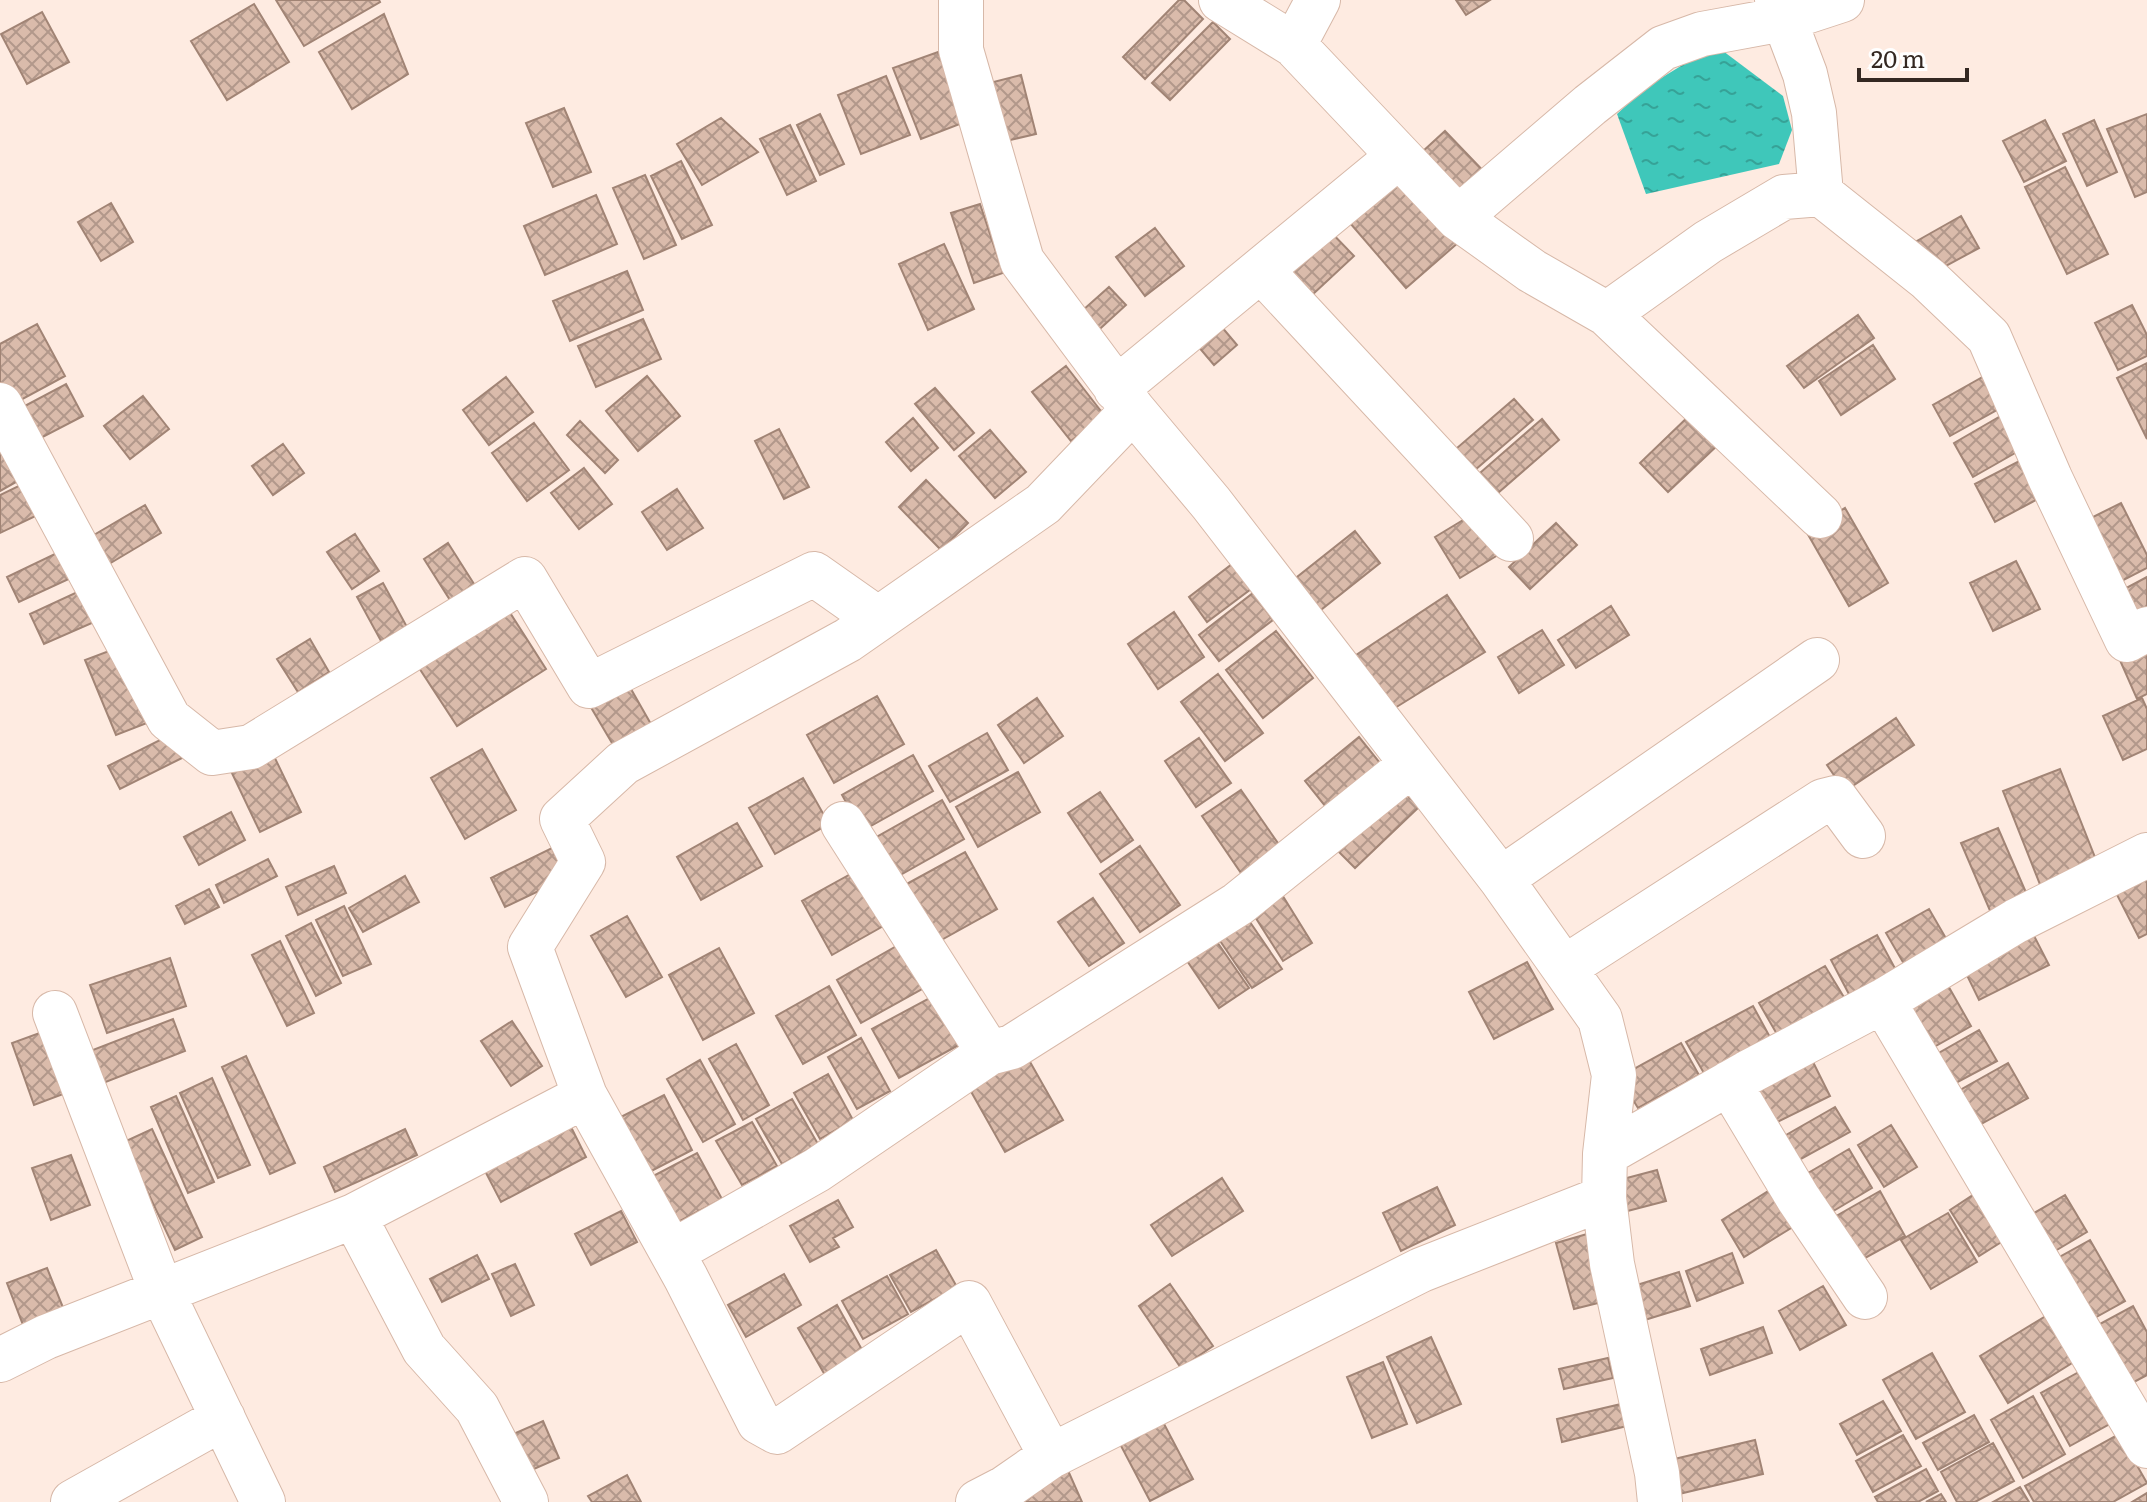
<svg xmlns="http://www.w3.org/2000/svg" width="2147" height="1502" font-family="Literata,serif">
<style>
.water{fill:url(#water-ripples)}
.building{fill:url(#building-cross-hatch);stroke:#a18475;stroke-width:2}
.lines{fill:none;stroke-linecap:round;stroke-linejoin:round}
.minor-casing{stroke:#d7b8a8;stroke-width:46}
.minor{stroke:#fff;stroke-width:44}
</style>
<defs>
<pattern id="water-ripples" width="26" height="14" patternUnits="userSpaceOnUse" patternTransform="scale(2)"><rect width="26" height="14" fill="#3fc7ba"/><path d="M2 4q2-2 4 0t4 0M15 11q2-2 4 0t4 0" fill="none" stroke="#36a297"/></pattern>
<pattern id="building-cross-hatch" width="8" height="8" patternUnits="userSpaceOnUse" patternTransform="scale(2)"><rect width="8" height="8" fill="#dabbab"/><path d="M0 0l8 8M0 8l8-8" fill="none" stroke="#b2988b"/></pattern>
</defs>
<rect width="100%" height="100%" fill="#feebe1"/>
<path class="water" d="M1715,45L1783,96L1792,130L1779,164L1646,194L1617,114L1645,88Z"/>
<path class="building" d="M276,0H379L380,2L304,46Z
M1179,0H1184L1203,19L1145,79L1123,57Z
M1456,0H1490L1466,15Z
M254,4L289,62L227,100L191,41Z
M42,12L69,62L27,84L1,34Z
M384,14L408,74L352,109L319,52Z
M1213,22L1230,39L1170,100L1152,83Z
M938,52L965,122L921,139L893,68Z
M1021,75L1036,134L997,143L982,85Z
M886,76L910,135L861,154L838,95Z
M564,108L591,172L553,187L526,123Z
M820,114L844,164L820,175L797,125Z
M2147,114V192L2135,197L2107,129Z
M721,118L758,152L702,185L677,144Z
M2045,120L2066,161L2024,182L2003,141Z
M2094,120L2117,172L2087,186L2063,134Z
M790,125L816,181L787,195L760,139Z
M1445,131L1492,180L1457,212L1410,163Z
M681,161L712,225L682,239L651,176Z
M2065,167L2108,254L2067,274L2025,187Z
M1397,170L1459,242L1406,288L1344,216Z
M645,175L676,245L644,259L613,188Z
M596,195L617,244L545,275L524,226Z
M111,203L133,242L101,261L78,222Z
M980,204L1003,273L974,283L951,213Z
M1961,216L1979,248L1933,273L1915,242Z
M1324,225L1354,256L1298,308L1269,277Z
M1155,228L1184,266L1145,296L1116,257Z
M944,244L974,309L928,330L899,264Z
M627,271L643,310L570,341L553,301Z
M1109,287L1126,305L1091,337L1074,318Z
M2132,305L2147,335V356L2118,370L2095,323Z
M1858,315L1874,338L1804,388L1787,366Z
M643,319L661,359L596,387L578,346Z
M1215,319L1237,345L1214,365L1192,339Z
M37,324L65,376L6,408L0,396V344Z
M1873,345L1895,379L1841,415L1819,381Z
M2147,363V439L2117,378Z
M1066,366L1104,415L1071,441L1032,392Z
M1986,375L2004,406L1950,436L1933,405Z
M647,376L680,416L638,451L606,411Z
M506,377L533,412L489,445L463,410Z
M66,384L83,416L37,440L21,408Z
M935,388L974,433L954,450L915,404Z
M143,396L169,429L130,459L104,426Z
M1514,399L1533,420L1468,476L1450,454Z
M1691,414L1720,443L1668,492L1640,463Z
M2004,414L2024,448L1973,477L1954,443Z
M913,418L938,448L911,471L886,442Z
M1542,419L1559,440L1491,499L1473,479Z
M0,420L30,474L0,491Z
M580,421L618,460L605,473L567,435Z
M534,423L569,470L527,501L492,453Z
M779,429L809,487L784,499L755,441Z
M990,430L1026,472L995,498L959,456Z
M283,444L304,473L273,495L252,466Z
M2027,457L2047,494L1995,522L1975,484Z
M584,468L612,504L579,529L551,493Z
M31,480L46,511L0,533V495Z
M926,480L968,523L941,550L899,507Z
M677,489L703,528L667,550L642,512Z
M2121,503L2147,555V568L2112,586L2081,523Z
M145,505L161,533L104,567L87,539Z
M1845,508L1888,583L1849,606L1806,531Z
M1473,514L1498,555L1460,578L1435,537Z
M1556,523L1577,545L1530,589L1509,567Z
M1355,531L1380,563L1317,613L1292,581Z
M355,534L379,571L352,589L327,552Z
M448,543L474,584L450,600L424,559Z
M61,551L73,577L19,602L7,577Z
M1236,561L1255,586L1207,622L1189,597Z
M2016,561L2040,609L1993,631L1970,583Z
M2147,577V620L2111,596Z
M383,583L407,627L381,641L357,597Z
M86,588L101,619L44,644L30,614Z
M1253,593L1273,620L1219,661L1199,635Z
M1447,595L1485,652L1382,716L1347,661Z
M500,597L546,669L457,726L410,654Z
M1611,606L1629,635L1576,668L1558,640Z
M1174,612L1204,657L1158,689L1128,644Z
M1542,630L1564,665L1519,693L1498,657Z
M1276,631L1313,678L1263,718L1226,670Z
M2147,634V694L2137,699L2115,649Z
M310,639L329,672L298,692L277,659Z
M117,648L147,723L116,735L85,660Z
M1218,674L1263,733L1225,761L1181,702Z
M627,682L656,733L619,755L589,704Z
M877,696L904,744L834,783L807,735Z
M1037,698L1063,736L1024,763L998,725Z
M2142,698L2147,709V749L2123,760L2103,716Z
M1896,718L1914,745L1845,791L1827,765Z
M987,733L1008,770L950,802L929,766Z
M170,735L182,758L120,789L108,766Z
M1359,737L1388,773L1334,817L1305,781Z
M1199,738L1231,783L1196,807L1165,761Z
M482,749L516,810L465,839L431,778Z
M271,750L301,812L260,832L230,769Z
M913,755L933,791L862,831L842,795Z
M2060,769L2102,875L2045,897L2003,791Z
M1018,772L1040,812L978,847L956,807Z
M803,778L829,824L775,854L749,808Z
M1397,785L1419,807L1355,868L1333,846Z
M1241,790L1280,846L1241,873L1202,816Z
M1100,792L1133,840L1101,862L1068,813Z
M942,800L964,839L888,882L866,843Z
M231,812L245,840L199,865L184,837Z
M737,823L762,866L701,900L677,857Z
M1998,828L2031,904L1994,920L1961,843Z
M1140,846L1180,905L1140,932L1100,874Z
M552,848L566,878L505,907L491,878Z
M965,852L997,909L936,943L903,886Z
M268,859L277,876L224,903L216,885Z
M2147,865V934L2139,938L2111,883Z
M334,866L346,893L298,915L286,887Z
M856,871L887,924L832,955L802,901Z
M405,876L419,902L363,932L349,908Z
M1276,885L1312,943L1283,961L1247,904Z
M209,889L219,907L185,924L176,906Z
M1093,898L1124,943L1089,966L1058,922Z
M344,906L371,964L343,976L316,920Z
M1239,906L1282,969L1252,988L1210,926Z
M1929,909L1947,940L1904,964L1886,933Z
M627,916L662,977L626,997L591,936Z
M311,923L341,983L316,996L286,936Z
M1206,926L1249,988L1219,1008L1177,946Z
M2029,926L2049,965L1979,1000L1960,961Z
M1877,935L1897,972L1851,998L1831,960Z
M907,940L931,984L861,1023L837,980Z
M280,941L314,1013L287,1026L252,955Z
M719,948L754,1013L703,1040L669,975Z
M170,958L186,1006L107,1033L90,985Z
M1527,962L1553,1009L1494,1039L1469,992Z
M1825,966L1845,999L1778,1036L1759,1003Z
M1942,975L1971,1026L1927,1051L1898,999Z
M829,986L856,1035L803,1064L776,1016Z
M939,993L966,1041L899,1078L872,1029Z
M1753,1006L1771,1039L1705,1075L1686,1042Z
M173,1019L185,1051L98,1085L85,1053Z
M512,1021L542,1066L511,1086L481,1041Z
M1979,1030L1997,1061L1939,1092L1923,1062Z
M45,1031L66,1093L34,1105L12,1043Z
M861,1038L890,1091L857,1109L828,1057Z
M1681,1043L1699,1075L1638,1108L1619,1077Z
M736,1044L769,1105L743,1120L709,1059Z
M1021,1046L1063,1120L1005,1152L964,1079Z
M246,1056L295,1163L270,1174L222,1067Z
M1810,1056L1830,1096L1771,1125L1751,1086Z
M700,1060L735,1124L703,1142L667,1079Z
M2008,1063L2028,1098L1965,1133L1946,1098Z
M828,1074L853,1120L820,1139L794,1093Z
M212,1078L250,1165L218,1178L180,1093Z
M664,1095L692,1150L634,1180L605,1125Z
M176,1096L214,1182L188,1193L151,1107Z
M792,1099L818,1144L782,1164L756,1119Z
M1835,1107L1850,1132L1792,1164L1779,1139Z
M752,1122L777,1166L742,1185L716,1141Z
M1891,1125L1917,1167L1884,1187L1858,1145Z
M571,1127L586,1157L501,1202L485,1171Z
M152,1129L202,1237L175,1250L124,1142Z
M405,1129L417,1155L335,1192L324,1167Z
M1849,1149L1872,1188L1820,1219L1796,1180Z
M697,1153L722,1199L663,1230L638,1184Z
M71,1155L90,1205L51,1220L32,1168Z
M1657,1170L1666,1201L1616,1214L1608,1183Z
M1222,1178L1243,1211L1172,1256L1151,1225Z
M1778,1185L1801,1222L1744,1257L1722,1220Z
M1437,1187L1455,1225L1401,1251L1383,1213Z
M1880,1191L1905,1236L1847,1268L1822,1224Z
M1973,1195L2003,1241L1979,1256L1950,1210Z
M2065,1195L2087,1232L2040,1260L2017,1223Z
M838,1200L853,1227L833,1238L839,1247L810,1262L790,1226Z
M621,1211L637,1242L591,1265L575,1234Z
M1948,1213L1977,1262L1931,1289L1901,1240Z
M1587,1234L1606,1301L1574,1309L1556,1243Z
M2090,1240L2125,1301L2082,1325L2047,1264Z
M936,1250L957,1287L911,1312L890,1275Z
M1732,1253L1743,1283L1697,1301L1686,1271Z
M477,1255L489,1279L442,1302L430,1279Z
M515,1264L534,1305L511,1316L492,1274Z
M47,1268L64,1310L23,1325L7,1283Z
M1679,1272L1690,1306L1635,1323L1624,1289Z
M784,1274L801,1305L746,1337L728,1305Z
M887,1276L908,1314L863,1339L842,1301Z
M1170,1284L1213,1346L1181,1368L1139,1306Z
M1823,1286L1846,1325L1800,1350L1779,1311Z
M837,1305L865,1355L826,1377L798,1328Z
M2133,1306L2147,1332V1375L2119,1390L2087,1331Z
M2049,1314L2077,1360L2008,1403L1980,1356Z
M1763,1327L1772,1353L1710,1375L1701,1349Z
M1431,1337L1461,1404L1417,1423L1387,1357Z
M1932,1353L1965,1412L1916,1439L1883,1380Z
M1608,1358L1613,1378L1564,1389L1559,1369Z
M1383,1362L1407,1424L1372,1438L1347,1377Z
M2086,1368L2115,1421L2070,1446L2041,1393Z
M2033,1396L2065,1454L2023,1478L1991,1420Z
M1883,1401L1901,1431L1857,1455L1840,1424Z
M1621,1404L1627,1426L1562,1442L1557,1419Z
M1974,1415L1989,1442L1938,1470L1923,1443Z
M543,1421L559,1458L518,1476L502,1439Z
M1163,1422L1193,1479L1150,1501L1120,1444Z
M2119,1434L2147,1483L2113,1502H2034L2025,1486Z
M1903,1435L1921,1466L1873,1492L1856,1461Z
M1755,1440L1763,1474L1679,1494L1670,1460Z
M1993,1443L2014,1481L1975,1502H1957L1941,1472Z
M1066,1466L1082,1502H1022Z
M1926,1469L1938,1491L1918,1502H1878L1875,1497Z
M627,1475L641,1502H592L588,1496Z
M2020,1487L2029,1502H1993Z
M2147,1493V1502H2132Z
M1941,1494L1946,1502H1926Z"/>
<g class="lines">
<defs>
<path id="minor" d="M961,0V50L1022,261L1133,410L1211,503L1501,879L1600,1019L1614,1075L1605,1154L1604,1198L1612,1264L1657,1473L1660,1502
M1221,0L1294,45L1458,218L1532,271L1607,314L1820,516
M1777,0L1805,74L1814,113L1821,194
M1294,45L1318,0
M1458,218L1590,105L1663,48L1702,34L1784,19L1842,0
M1261,270L1511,539
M1607,314L1708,242L1784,197L1821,194L1928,279L1989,337L2050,478L2127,640L2147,629
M1116,389L1399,156
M0,405L169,719L212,753L251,747L525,579L589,686L814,574L878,619
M843,824L989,1053
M1501,879L1817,660
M1564,968L1823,801L1835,798L1863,836
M1883,1001L2147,1446
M55,1013L161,1290L263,1502
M1729,1083L1798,1198L1865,1297
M585,1096L686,1278L759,1422L777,1432L969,1303L1051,1456
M1605,1154L1747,1073L1883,1001L2016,921L2147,855
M672,1252L817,1170L989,1053L1012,1047L1238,904L1412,764
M0,1360L46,1337L354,1216
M73,1502L223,1418
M526,1502L477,1408L424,1349L354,1216L585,1096L530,947L583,862L562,819L623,763L848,640L1043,504L1133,410
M978,1502L1005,1488L1051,1456L1421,1270L1604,1198"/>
</defs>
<use href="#minor" class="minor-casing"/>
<use href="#minor" class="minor"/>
</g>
<path d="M1859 68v12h108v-12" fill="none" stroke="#342822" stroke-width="4"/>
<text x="1871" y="68" font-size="24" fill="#342822" stroke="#ffffff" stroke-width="6" paint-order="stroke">20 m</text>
</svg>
